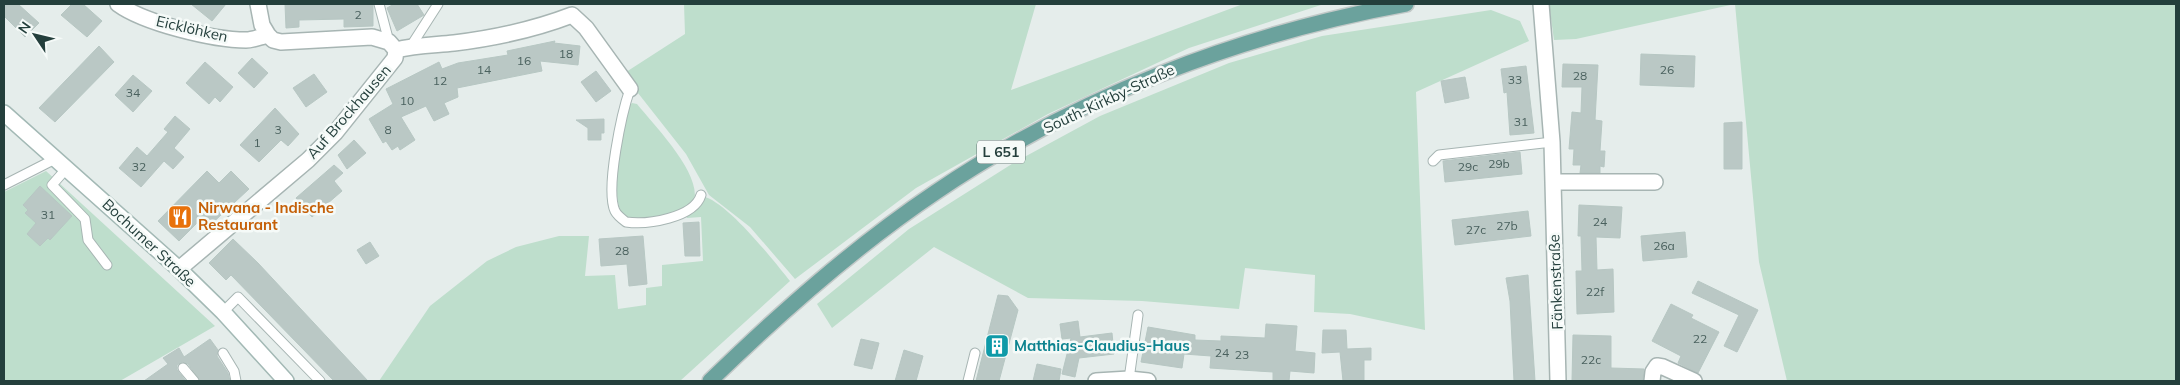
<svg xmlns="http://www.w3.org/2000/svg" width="2180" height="385" font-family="Mulish,sans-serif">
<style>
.green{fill:#bedecc}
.building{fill:#bac8c5;stroke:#b7c7c3}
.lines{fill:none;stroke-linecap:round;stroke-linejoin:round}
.service-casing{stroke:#a7b5b3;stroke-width:11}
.minor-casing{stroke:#a7b5b3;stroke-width:18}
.secondary-casing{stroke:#a3b9b5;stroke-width:18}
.primary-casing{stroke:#c2c9c8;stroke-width:18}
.service{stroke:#fff;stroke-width:9}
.minor{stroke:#fff;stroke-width:15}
.secondary{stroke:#fff;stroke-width:15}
.primary{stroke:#6ba29d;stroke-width:15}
.labels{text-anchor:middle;stroke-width:5;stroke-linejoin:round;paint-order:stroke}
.number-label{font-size:12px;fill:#4a615e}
.shield{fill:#f5faf8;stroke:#637774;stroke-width:1}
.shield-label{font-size:14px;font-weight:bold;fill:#243f3c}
.street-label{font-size:15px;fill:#243f3c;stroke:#f5faf8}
.food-label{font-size:15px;font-weight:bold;fill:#c56008;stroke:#f5faf8;text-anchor:start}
.culture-label{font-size:15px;font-weight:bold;fill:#0d838f;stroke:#f5faf8;text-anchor:start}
</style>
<rect width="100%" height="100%" fill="#e5edeb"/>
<path class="green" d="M684,4H1036L1011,90L1243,4H1324L1189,48L1048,114L916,188L795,279L750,227L709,195L686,154L623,74L685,34Z
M1549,4H2176V381H1787L1759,262L1735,4L1576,39L1554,40Z
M1491,10L1520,21L1529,41L1416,92L1425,330L1350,314L1314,312L1315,275L1245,268L1239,309L1142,301L1028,298L934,247L832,328L817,304L909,229L1015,162L1100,116L1229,63L1322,36Z
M632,103L637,104C654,125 702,174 694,201C679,212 666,215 648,218C641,219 632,221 626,217C606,206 624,125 629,106Z
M46,171L215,326L120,381H4V192Z
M702,196C727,201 773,260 790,281L680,381H379L430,306L487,261L516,247L559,236H589L585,276L615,275L618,309L646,305V288L662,286V265L703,261L701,217L687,218L685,213Z"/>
<path class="building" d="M4,4H18L39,23L25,37L4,16Z
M72,4H83L102,21L87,37L61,15Z
M191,4H226L212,21Z
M285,4H373V26L344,27V19L299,20V27L286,28Z
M394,4H417L424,15L397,31L387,8Z
M555,41L554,43L580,46L578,65L540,61L542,71L457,88L458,97L444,103L449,114L434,121L426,106L401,117L415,140L400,150L398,146L392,150L386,141L383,143L369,119L393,104L386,89L439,62L442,69L458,63L508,55L507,51Z
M99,46L114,62L55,122L39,108Z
M1641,54L1695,56L1694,87L1640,85Z
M252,58L268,73L254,88L238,73Z
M205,62L233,87L220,102L215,97L209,104L186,83Z
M1563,64L1598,65L1595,120L1602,121L1600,151H1605L1604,167L1600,166V173H1580L1581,165H1573L1574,149H1569L1572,112L1581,113L1582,87H1562Z
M1526,66L1534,133L1510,135L1507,92L1504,93L1501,69Z
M596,71L611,91L596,102L581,82Z
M314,74L327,92L306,107L293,88Z
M133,75L152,91L133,112L115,95Z
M1465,77L1469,98L1445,103L1441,81Z
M275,108L299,134L288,146L281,140L259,162L240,145Z
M175,116L190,129L174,148L184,157L173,169L164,161L141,187L119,168L137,147L147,156L168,132L164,129Z
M604,119V133H601V140H588V128L576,120Z
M1742,122V169H1724V123Z
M354,140L366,153L347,169L338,155Z
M1520,152L1522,174L1445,182L1443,161Z
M334,165L343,173L334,181L342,191L312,217L296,198Z
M207,171L219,183L231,171L249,189L207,228L200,220L179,241L158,221Z
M40,186L72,216L50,240L48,238L40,246L27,234L36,223L25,213L28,210L23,205Z
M1579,205L1622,207L1620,238L1596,237L1597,270L1613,269L1614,312L1577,314L1576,271H1582L1581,236H1578Z
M1528,211L1531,236L1455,245L1452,220Z
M699,222L700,256H685L683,223Z
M1685,232L1687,257L1643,261L1641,236Z
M643,236L647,284L629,286L627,264L601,266L599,239Z
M233,239L258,263L368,381H334L231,275L226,280L209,263Z
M370,242L379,256L366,264L357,250Z
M1528,275L1535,381H1514L1510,301L1506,278Z
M1698,281L1758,310L1737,352L1724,346L1739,315L1692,293Z
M998,295L1008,296L1018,310L999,381H976Z
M1671,304L1693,315L1691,318L1719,332L1698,373L1678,363L1681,356L1652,341Z
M1078,321L1080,337L1112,333L1114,354L1079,358L1075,377L1062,374L1071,338L1062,339L1060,324Z
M1266,324L1297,326L1295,351L1315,353L1314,373L1290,371L1289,381H1273V372L1210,368L1211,356L1184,354L1182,368L1141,362L1148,327L1195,335V340L1221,341V336L1265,338Z
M1323,330H1346L1347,349L1371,348V360H1364V381H1343L1340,352L1322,353Z
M1573,335L1611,336V368L1644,369L1643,381H1572Z
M210,339L218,350L217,356L228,373L230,381H200L188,364L182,362L177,365V370L186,381H144L168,364L163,358L179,348L184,357Z
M861,339L879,343L872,369L854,365Z
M904,350L923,356L916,381H895Z
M1037,364L1061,369L1059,381H1033Z"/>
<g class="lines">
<defs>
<path id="service" d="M379,4L389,42
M411,46L438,4
M630,89C622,112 605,189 615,211C617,215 622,219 626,222C647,225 694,218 701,195
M1433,161L1439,155L1552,142
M66,169L52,185L85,219L88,240L107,265
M4,185L55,159
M223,312L238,297L320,381
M223,353L234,371L236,381
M183,368L194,381
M1129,379L1138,315
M968,381L975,353"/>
<path id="minor" d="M118,4C144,23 213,40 246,40C253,40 262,36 268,35L273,40L281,42L372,37L389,42L396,50
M258,4L262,25L268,35
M1541,4L1552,142L1558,381
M1553,182H1655
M179,269L308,160L335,133L395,58L396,50C415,45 435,45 454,43C495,38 533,30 572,15L586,28L630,89
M1096,381L1129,379L1148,381
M1652,381L1653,372L1657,366L1663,367L1694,381"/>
<path id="secondary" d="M4,113L179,269L223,312L286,381"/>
<path id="primary" d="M710,381C780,313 854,247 936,192C1076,97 1240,34 1406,4"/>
</defs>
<use href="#service" class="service-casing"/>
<use href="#minor" class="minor-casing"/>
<use href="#secondary" class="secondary-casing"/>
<use href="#primary" class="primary-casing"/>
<use href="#service" class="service"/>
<use href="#minor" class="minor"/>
<use href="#secondary" class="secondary"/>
<use href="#primary" class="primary"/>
</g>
<defs>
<symbol id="restaurant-square" viewBox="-11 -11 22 22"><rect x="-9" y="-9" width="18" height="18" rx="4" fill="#e8710a" stroke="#f5faf8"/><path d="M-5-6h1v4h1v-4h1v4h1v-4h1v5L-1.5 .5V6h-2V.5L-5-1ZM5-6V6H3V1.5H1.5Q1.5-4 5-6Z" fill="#fff"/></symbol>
<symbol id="building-square" viewBox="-11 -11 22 22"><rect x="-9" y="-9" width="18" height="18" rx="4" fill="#0f9aa8" stroke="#f5faf8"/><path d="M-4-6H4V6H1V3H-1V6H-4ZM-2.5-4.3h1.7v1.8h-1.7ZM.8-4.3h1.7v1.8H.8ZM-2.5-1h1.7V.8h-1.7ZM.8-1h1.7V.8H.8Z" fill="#fff"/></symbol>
</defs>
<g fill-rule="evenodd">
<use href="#restaurant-square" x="166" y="203" width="28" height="28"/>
<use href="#building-square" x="983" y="332" width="28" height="28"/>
</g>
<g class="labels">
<g class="number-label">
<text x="358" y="19">2</text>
<text x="566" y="58">18</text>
<text x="524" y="65">16</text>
<text x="484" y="74">14</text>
<text x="1667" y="74">26</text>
<text x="1580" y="80">28</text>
<text x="1515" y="84">33</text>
<text x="440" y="85">12</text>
<text x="133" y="97">34</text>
<text x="407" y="105">10</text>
<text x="1521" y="126">31</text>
<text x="278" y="134">3</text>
<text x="388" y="134">8</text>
<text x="257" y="147">1</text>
<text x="1499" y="168">29b</text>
<text x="139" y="171">32</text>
<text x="1468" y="171">29c</text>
<text x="48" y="219">31</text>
<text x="1600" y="226">24</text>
<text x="1507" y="230">27b</text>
<text x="1476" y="234">27c</text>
<text x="1664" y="250">26a</text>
<text x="622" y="255">28</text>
<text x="1595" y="296">22f</text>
<text x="1700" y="343">22</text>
<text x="1222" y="357">24</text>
<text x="1242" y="359">23</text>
<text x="1591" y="364">22c</text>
</g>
<rect class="shield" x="977" y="140.5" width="48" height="23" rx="4"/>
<g class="shield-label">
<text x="1001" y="157">L 651</text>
</g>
<g class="street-label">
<text transform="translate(192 29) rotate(13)" y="5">Eicklöhken</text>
<text transform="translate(1109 99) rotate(-25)" y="5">South-Kirkby-Straße</text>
<text transform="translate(349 112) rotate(-49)" y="5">Auf Brockhausen</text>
<text transform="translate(149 243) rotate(43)" y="5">Bochumer Straße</text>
<text transform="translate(1556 282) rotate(-92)" y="5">Fänkenstraße</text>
</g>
<g class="food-label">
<text x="198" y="213">Nirwana - Indische<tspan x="198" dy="17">Restaurant</tspan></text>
</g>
<g class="culture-label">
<text x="1014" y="351">Matthias-Claudius-Haus</text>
</g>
</g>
<rect width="2180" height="385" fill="none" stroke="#243f3c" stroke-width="10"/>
<g transform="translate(35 35) rotate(305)" stroke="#f5faf8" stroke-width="4" paint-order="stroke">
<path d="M0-4L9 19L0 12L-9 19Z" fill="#243f3c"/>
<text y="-8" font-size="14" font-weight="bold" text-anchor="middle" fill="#243f3c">N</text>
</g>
</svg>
